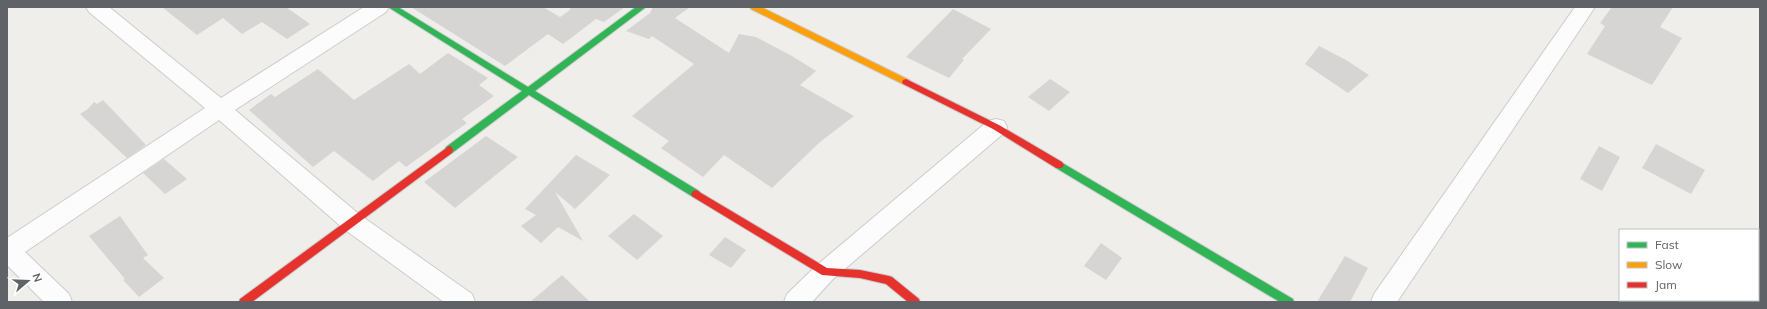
<svg xmlns="http://www.w3.org/2000/svg" width="1767" height="309" font-family="Mulish,sans-serif">
<style>
.building{fill:#d6d5d3}
.lines{fill:none;stroke-linecap:round;stroke-linejoin:round}
.street-casing{stroke:#cbcccc;stroke-width:2}
.fast-casing{stroke:#cacacb;stroke-width:2}
.slow-casing{stroke:#cacacb;stroke-width:2}
.jam-casing{stroke:#cacacb;stroke-width:2}
.street{fill:#fdfcfc;fill-rule:evenodd}
.fast{fill:#30b455;fill-rule:evenodd}
.slow{fill:#ff9f0a;fill-rule:evenodd}
.jam{fill:#e5322d;fill-rule:evenodd}
</style>
<rect width="100%" height="100%" fill="#efeeea"/>
<path class="building" d="M162,7H286L310,24L287,39L262,22L242,34L223,18L197,35Z
M411,7H543L560,17L570,10V7H625L604,22L596,19L563,44L548,34L505,66Z
M653,7H690L675,18L729,53L739,34L756,37L792,56L816,71L800,85L854,116L820,142L772,188L724,155L703,177L661,148L669,141L632,116L694,64L652,36L649,39L626,31L650,13Z
M1612,7H1673L1660,27L1682,38L1652,85L1587,54L1605,26L1600,23Z
M953,9L991,29L962,59L964,60L949,78L906,57Z
M1319,46L1346,60L1369,75L1348,93L1305,64Z
M448,53L488,78L479,85L494,96L462,119L467,123L406,167L399,161L373,181L334,151L313,167L249,110L271,94L275,97L318,69L354,100L409,64L420,74Z
M1050,79L1070,92L1049,111L1028,97Z
M103,100L146,145L127,158L80,114L88,109L94,102L97,104Z
M486,136L518,157L455,208L424,182Z
M1656,144L1705,170L1691,194L1642,168Z
M1599,146L1620,157L1602,191L1580,179Z
M576,155L610,175L575,209L555,192L583,241L558,227L541,243L521,226L536,215L525,209Z
M164,159L187,179L165,194L143,173Z
M634,214L663,236L637,260L608,236Z
M120,216L148,255L143,258L164,278L139,297L123,280L125,279L89,236Z
M725,237L746,250L731,268L709,255Z
M1101,243L1122,258L1106,280L1084,266Z
M1345,256L1368,268L1350,302H1317Z
M562,275L590,302H530Z"/>
<g class="lines">
<defs>
<path id="street" d="M86,7H109L221,98L364,7H389L386,12L235,110L360,215L472,294L475,302H444L344,229L219,120L25,252L69,294L72,302H44L7,265V238L205,108L89,12Z
M1575,7H1595L1397,302H1371L1374,294Z
M996,119L1004,121L1007,127L1004,133L833,279L812,302H784L787,294L817,265L988,121Z"/>
<path id="fast" d="M388,7H398L528,87L636,7H646L535,91L699,191L701,194L699,197H693L529,95L452,153H446L445,150L446,147L522,91Z
M1059,161L1293,299L1294,302H1280L1056,168L1054,165L1056,162Z"/>
<path id="slow" d="M750,7H761L909,80L910,82L909,84H903L751,9Z"/>
<path id="jam" d="M906,79L999,125L1062,162L1064,165L1062,168H1056L993,129L903,84L902,82L903,80Z
M449,146L452,147L453,150L452,153L252,302H239L240,299Z
M696,190L827,268L860,270L889,276L892,277L919,299L920,302H908L886,284L860,278L822,275L693,197L691,194L693,191Z"/>
</defs>
<use href="#street" class="street-casing"/>
<use href="#fast" class="fast-casing"/>
<use href="#slow" class="slow-casing"/>
<use href="#jam" class="jam-casing"/>
<use href="#street" class="street"/>
<use href="#fast" class="fast"/>
<use href="#slow" class="slow"/>
<use href="#jam" class="jam"/>
</g>
<rect width="1767" height="309" fill="none" stroke="#5f6368" stroke-width="16"/>
<rect x="1619" y="229" width="140" height="72" fill="#ffffff" stroke="#bfc1c3"/>
<rect x="1627" y="242" width="20" height="6" fill="#30b455" stroke="#bfc1c3"/>
<text x="1655" y="249" font-size="12" fill="#5f6368">Fast</text>
<rect x="1627" y="262" width="20" height="6" fill="#ff9f0a" stroke="#bfc1c3"/>
<text x="1655" y="269" font-size="12" fill="#5f6368">Slow</text>
<rect x="1627" y="282" width="20" height="6" fill="#e5322d" stroke="#bfc1c3"/>
<text x="1655" y="289" font-size="12" fill="#5f6368">Jam</text>
<g transform="translate(28 281) rotate(71)" stroke="#ffffff" stroke-width="3" paint-order="stroke">
<path d="M0-3L7 15L0 10L-7 15Z" fill="#5f6368"/>
<text y="-6" font-size="11" font-weight="bold" text-anchor="middle" fill="#5f6368">N</text>
</g>
</svg>
